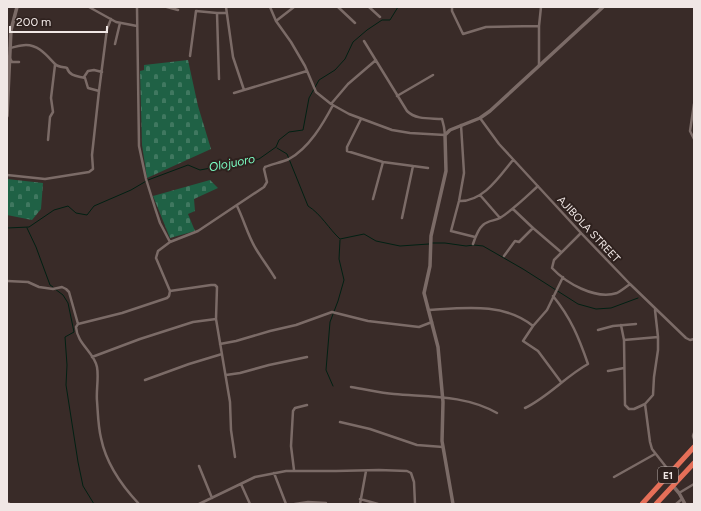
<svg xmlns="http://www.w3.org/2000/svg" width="701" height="511" font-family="Figtree,sans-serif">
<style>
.cemetery{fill:url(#cemetery-stones)}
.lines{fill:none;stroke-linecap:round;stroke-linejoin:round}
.stream{stroke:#012013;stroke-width:1}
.minor{stroke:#7b6b67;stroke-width:2.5}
.tertiary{stroke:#7b6b67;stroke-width:3.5}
.secondary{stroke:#7b6b67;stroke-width:3.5}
.motorway{stroke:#e56f58;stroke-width:5}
.labels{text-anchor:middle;stroke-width:4;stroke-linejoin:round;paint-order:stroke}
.shield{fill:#2e211e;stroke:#b6aca9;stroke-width:1}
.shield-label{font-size:10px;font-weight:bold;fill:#f0e7e5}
.street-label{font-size:11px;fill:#f0e7e5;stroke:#2e211e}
.water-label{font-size:12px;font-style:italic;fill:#7bfec3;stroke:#2e211e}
</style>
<defs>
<pattern id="cemetery-stones" width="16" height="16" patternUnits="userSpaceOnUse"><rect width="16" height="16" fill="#1f6145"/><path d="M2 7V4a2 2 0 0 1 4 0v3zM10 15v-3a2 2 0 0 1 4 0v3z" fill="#407860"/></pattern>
</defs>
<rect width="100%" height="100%" fill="#392b28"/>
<path class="cemetery" d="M188,60L198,106L211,149L147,178L142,145L140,71L144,70V65Z
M7,179L43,183L41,209L32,220L7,215Z
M210,180L218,188L194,199L195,211L188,214L195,231L170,238L153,196Z"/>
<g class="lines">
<path class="stream" d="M277,148L287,154L308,206C321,214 329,229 340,239L364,234L376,241L400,246L429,244
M7,228L29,227L54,210L68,206L76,213L87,215L94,206L131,190L148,180L188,165L200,170L259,159L276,147L279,140L289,132L303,130L309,98L319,80L335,70L345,59L353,42L367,30L382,20H390L398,7
M27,228L36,247L50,285L53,287
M432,243H445L466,246L474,245L483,246L523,269L578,304L596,309L611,308L638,298
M55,289L63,295L68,303L74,332L65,337L67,365L66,385L78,462L83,486L94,504
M333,386L326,370L330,322L338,301L344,280L339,259L340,240"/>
<path class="minor" d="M89,7L116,22L137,26
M137,7L139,146L146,179L155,208L160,223L170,242
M167,7L178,10
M226,7L233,57L244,90
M270,7L276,21L291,42L305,66L316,92L331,104L349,114L392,130L410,133L445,135L444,127L442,119C430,118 416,120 407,111L364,41
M338,7L355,23
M369,7L380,17
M452,7V11L463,34L486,27L539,26
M276,21L294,7
M115,44L120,23
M10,48C15,47 21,45 26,45C39,45 47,56 55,64C58,67 63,67 67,68C70,77 78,76 85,78L88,88L99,91
M7,56L9,57L12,62H19
M190,56L196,11L217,13
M539,66V26L541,7
M84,77L88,71L94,70L102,72
M219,79L217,13H226
M234,93L307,71
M397,96L433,75
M331,104L348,84L376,60
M694,104L690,131L694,139
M480,118L499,144L581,233L630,284L686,338L690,340L694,339
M361,119L347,147V151L383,162L428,168
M461,125L464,173L459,201L451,231L475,237
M48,140L50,117L53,112L51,98L55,65
M7,175L45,179L89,172L93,169L92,155L99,91L107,29L111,19
M480,195L500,218
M373,199L383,162
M459,201C483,202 499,177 513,160
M237,206C244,220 248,236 256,249C262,259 269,268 275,278
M513,209L533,228L561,252
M402,218L413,166
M581,233L554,260L552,268C566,283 595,300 617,293C621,291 626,287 630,284
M473,244C475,238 478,229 483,225C488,220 495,221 500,218C514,209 526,197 538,186
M504,256L515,241L519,242L533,228
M7,281L28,282L39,287L53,289L62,287L66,289L69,292L78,324L76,327C77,344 94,352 97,367C99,378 96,390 97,401C98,413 98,426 101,438C106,463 122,486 139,504
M170,291L211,285H215L217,287L216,319L230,402L231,430L235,457
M428,310C463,308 504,302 533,326
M655,310L658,337V350L654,377L653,395L645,404L650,442L652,449L670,472
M78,324L122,313L167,298L169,296L170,291L156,258L158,251L170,242L198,231L264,187L267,182L264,169L265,167C273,164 282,162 289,159C309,148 323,124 333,105
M621,325L624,340L625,405L629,409H634L645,404
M598,330L613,326L636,324
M624,340L658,337
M220,344L236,341L270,331L296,325L332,312L368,321L419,327L432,322
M92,357L140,339L193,322L216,319
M608,371L624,368
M226,375L240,373L269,365L307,357
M145,380L189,364L222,354
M561,382L538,351L523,341L533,326L547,310L563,277
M351,387C365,389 380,393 394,394C430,397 465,395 497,413
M525,408C548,397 566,376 588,364C579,338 571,318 553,296
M340,422L370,429L417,445L443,447
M694,433L693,436L694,439
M199,466L212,498
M294,470L291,446L293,411L295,408L307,405
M274,473L286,504
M614,477L655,454
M241,484L250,504
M679,493L694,484
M360,499L378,504
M199,504L255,477L286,471H336L379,470L407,471L411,473L414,482L415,504
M295,504L308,502L326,503
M360,504L366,471
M676,504L682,499"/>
<path class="tertiary" d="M7,116L11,30L17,7
M673,486L679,493L685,504
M453,504L442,441L443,402L438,347L424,293L430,266L431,236L446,171L445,135L450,130L480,118L490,111L603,7"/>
<path class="secondary" d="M7,503L9,504"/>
<path class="motorway" d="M642,504L694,447
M656,504L694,463"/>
</g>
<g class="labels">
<rect class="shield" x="658" y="467" width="20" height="16" rx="3"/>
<g class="shield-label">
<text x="668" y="479">E1</text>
</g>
<g class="street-label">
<text transform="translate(589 229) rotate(47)" y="4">AJIBOLA STREET</text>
</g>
<g class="water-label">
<text transform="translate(232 163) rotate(-11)" y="4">Olojuoro</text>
</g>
</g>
<rect width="701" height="511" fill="none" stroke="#f0e7e5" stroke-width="16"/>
<path d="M10 26v6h97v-6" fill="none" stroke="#f0e7e5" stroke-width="2"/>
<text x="16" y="26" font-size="12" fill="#f0e7e5" stroke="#2e211e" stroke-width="3" paint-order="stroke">200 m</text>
</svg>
